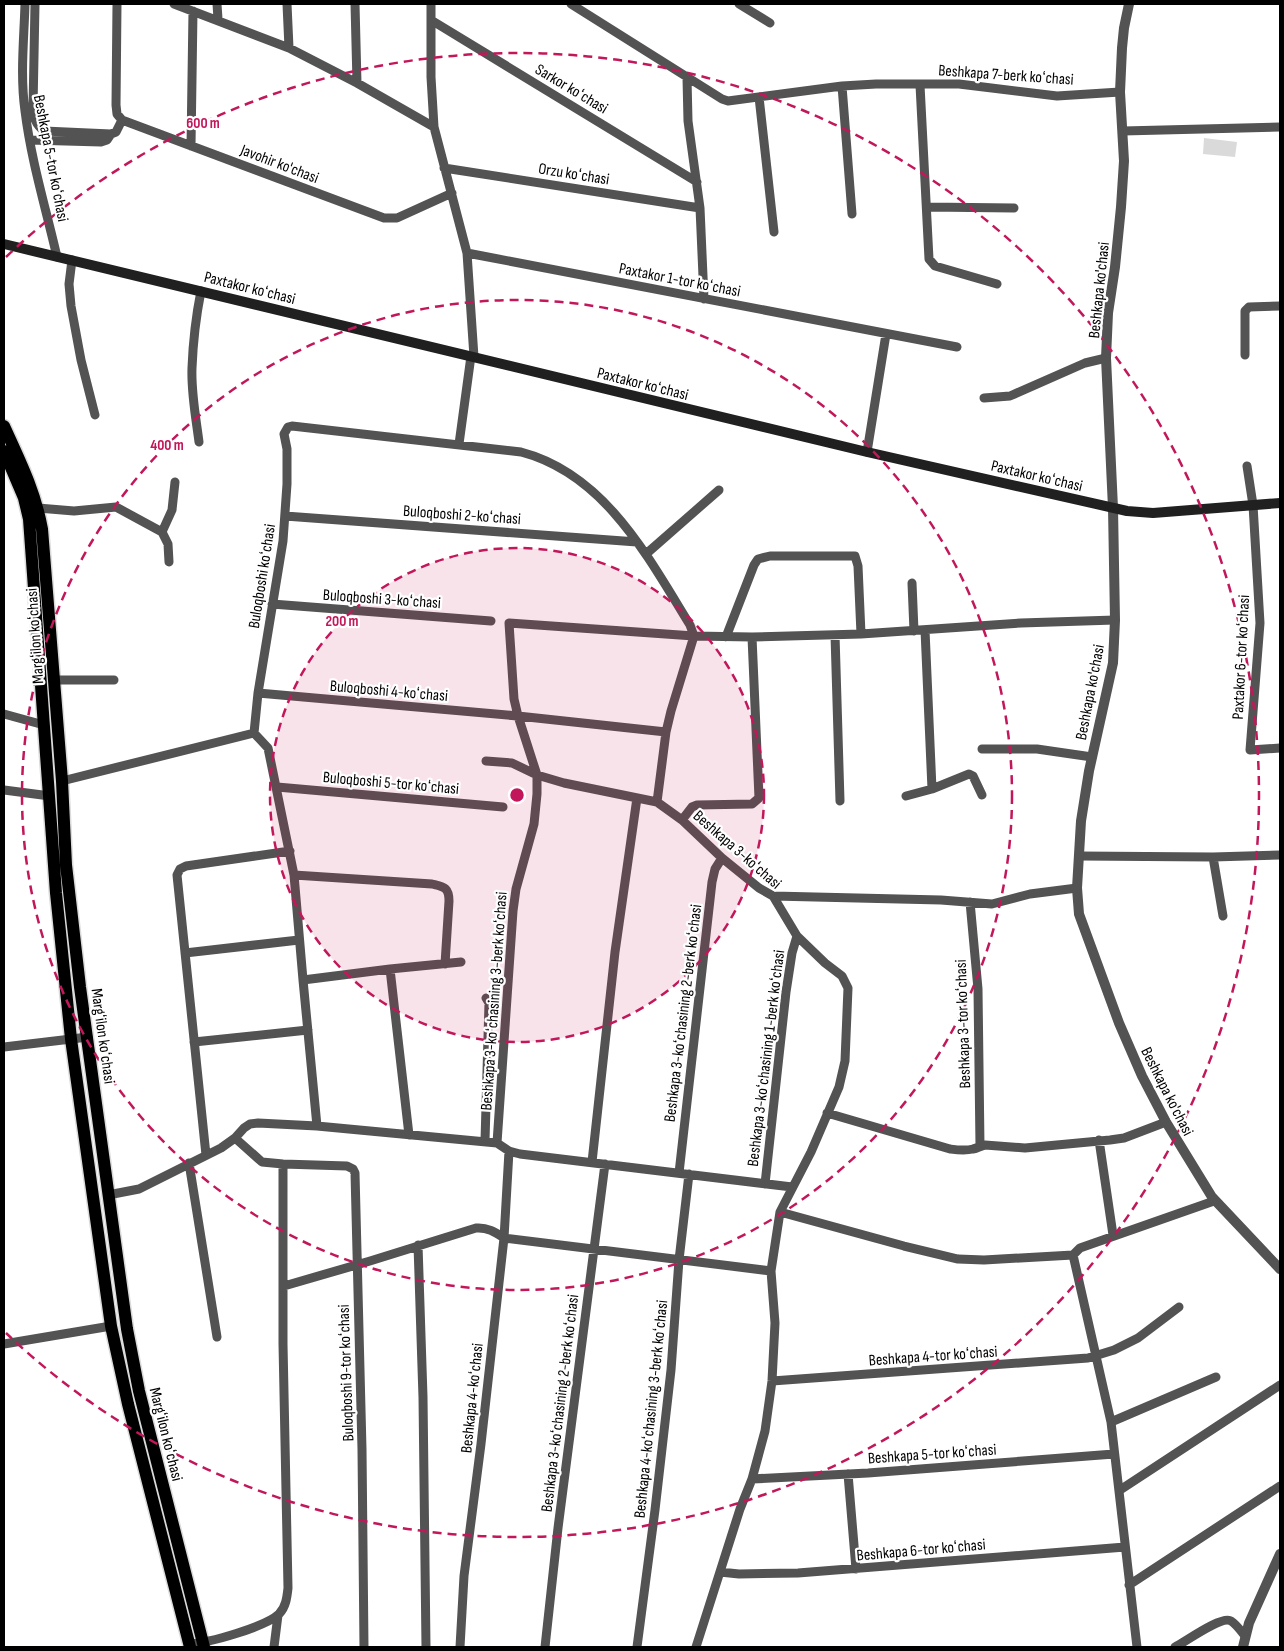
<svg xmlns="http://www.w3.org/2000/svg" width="1284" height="1651" font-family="'Sofia Sans Condensed',sans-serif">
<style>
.green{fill:#dadada}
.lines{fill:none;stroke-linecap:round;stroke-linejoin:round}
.primary-casing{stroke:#dbdbdb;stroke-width:15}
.minor{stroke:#535353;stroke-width:9}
.tertiary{stroke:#535353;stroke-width:10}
.secondary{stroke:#202020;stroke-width:10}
.primary{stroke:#000;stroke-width:12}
.ring{fill:none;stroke:#c2185b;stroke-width:2.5;stroke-dasharray:9 6}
.labels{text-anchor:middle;stroke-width:4.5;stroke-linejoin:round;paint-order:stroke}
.street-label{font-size:16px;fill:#000;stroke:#fff}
.centre{fill:#c2185b;stroke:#fff;stroke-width:2.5}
.ring-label{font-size:15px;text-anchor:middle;font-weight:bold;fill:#c2185b;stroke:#fff;stroke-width:4.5;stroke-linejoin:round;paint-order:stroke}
</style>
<rect width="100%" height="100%" fill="#fff"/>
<path class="green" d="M1204,138L1237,142L1235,157L1203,154Z"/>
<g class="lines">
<defs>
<path id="primary" d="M4,426C20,461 35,491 42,529L62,781L66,865L80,987L127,1329L139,1391L204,1647
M4,451L24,498L29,519L56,893L71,1039L111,1326L128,1404L190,1647"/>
</defs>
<use href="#primary" class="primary-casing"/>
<path class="minor" d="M25,4C24,39 20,75 25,111C31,160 46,209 57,257
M35,4L33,108C34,118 35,124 44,131L111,134L116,132L122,120
M117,4L116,105L117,114L122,120L384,218H397L452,193
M174,4L289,48L357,83L434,127
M217,4L218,19
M287,4L289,48
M355,4L357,83
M431,4V77L434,127L467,253L474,357
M571,4L722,99L728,101L842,86L876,84H959L1057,96L1120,92
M739,4L770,23
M431,20L697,182
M687,78L688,121L700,208L704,299
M920,85L929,259L935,266L997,284
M842,86L852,214
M759,97L774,232
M1123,131L1280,127
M30,140L101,142L107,140L111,134
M191,146L193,11
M444,168L700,208
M927,207L1014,208
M467,253L957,347
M72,260L69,284L71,306L81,360L95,415
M1245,355V311L1249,307L1280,306
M984,398L1010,396L1085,363L1106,358
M199,442C196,418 191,393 192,368C193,342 196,316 201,291
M459,444L471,356
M867,452L886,334
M1247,466L1253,505L1260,623L1250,750L1280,748
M38,508L74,511L116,507L162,532L168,544L169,562
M285,516L637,542
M162,532L172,510L175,482
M646,554L719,490
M912,583L914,631
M272,604L491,621
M925,630L932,789
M835,635L840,801
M726,637L754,565L758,559L770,556H855L858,566L861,634
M53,680H114
M258,693L518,716L666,732
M4,714L44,725
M254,733L258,693L283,541L287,484V449L284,434L288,427L292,426L521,452C605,474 648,557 690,625L694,636L671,711L666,732L657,802
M254,733L268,748L294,875L303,980L317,1126
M982,749H1037L1092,757
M486,761L512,763L537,775L564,783L657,802L682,820L722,858L759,888L773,896L797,936L825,963L842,976L848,988L845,1061L839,1087L811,1152L780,1212L771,1271L775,1323L772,1381L765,1431L752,1479L740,1509L696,1647
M62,781L254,733
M277,787L503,807
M4,790L50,796
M906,796L932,789L969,774L973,776L982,795
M682,820L692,807L697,805L752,804L759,798L752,637
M1079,856L1213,857L1280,855
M1213,857L1223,916
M294,875L432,884C444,887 449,887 449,901L445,964
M773,896L941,900L992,904L1030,894L1077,888
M970,902L978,989L980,1146
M185,953L299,940
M390,969L409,1135
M303,980L390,969L461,962
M194,1042L308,1030
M4,1047L88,1037
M827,1113L950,1149C958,1150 965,1151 973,1149C978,1148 980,1146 985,1145L1025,1148L1110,1140L1124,1138L1166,1122
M235,1138L262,1162L283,1164L347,1166L353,1169L355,1173L362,1449L364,1647
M1099,1140L1113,1235
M485,1141L489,1003L486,998
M497,1143L513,911L516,889L534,824L537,794V775L518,716L514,699L509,623L694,636L752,637L861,634L1021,623L1115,620
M206,1155L177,875L180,869L186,866L290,851
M592,1162L615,952L637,798
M189,1163L217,1337
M679,1173L712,882L715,869L722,858
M765,1184L786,992L792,953L797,936
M108,1195L139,1189L221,1148L235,1138L244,1128L250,1124L258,1123L317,1126L497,1143L509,1151L520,1154L792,1187
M780,1212L904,1246L958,1259L984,1260L1073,1255L1080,1248L1214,1201
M418,1245L423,1397L426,1647
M1073,1255L1111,1422L1137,1647
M284,1286L370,1261L476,1228C487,1227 495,1232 504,1238L771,1271
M4,1344L111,1326
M772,1381L1088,1358L1114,1350L1138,1338L1179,1307
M1111,1422L1216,1377
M848,1474L856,1569
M752,1479L868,1473L1114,1454
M1120,1490L1280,1385
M720,1572L739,1574L798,1573L1125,1547
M1129,1585L1280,1486
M189,1644C209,1643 265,1627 279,1614C286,1607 287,1597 288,1588L283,1344V1164
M274,1647L278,1615
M460,1647L464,1576L481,1444L504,1238L509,1151
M545,1647L558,1528L605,1164
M637,1647L655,1510L671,1370L679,1260L689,1174
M1175,1647C1185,1642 1222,1615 1231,1621C1236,1624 1241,1631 1245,1636"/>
<path class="tertiary" d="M1129,4L1124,28L1122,48L1120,92L1124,161L1121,207L1115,267L1108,313L1106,358L1113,508L1115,620L1113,663L1089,771L1081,821L1077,888L1079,914L1119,1023L1142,1076L1166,1122L1212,1197L1280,1269
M1243,1647L1249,1623L1280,1554"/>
<path class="secondary" d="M4,244L867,452L1127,511L1153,513L1280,503"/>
<use href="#primary" class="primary"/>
</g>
<circle cx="517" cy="795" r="247" fill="#c2185b" fill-opacity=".12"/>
<g class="ring">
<circle cx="517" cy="795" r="247"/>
<circle cx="517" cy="795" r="495"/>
<path d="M6 257A742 742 0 1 1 6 1333"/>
</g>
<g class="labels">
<g class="street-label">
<text transform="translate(1006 74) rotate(4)" y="6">Beshkapa 7-berk koʻchasi</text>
<text transform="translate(572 88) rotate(31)" y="6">Sarkor koʻchasi</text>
<text transform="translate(52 158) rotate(79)" y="6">Beshkapa 5-tor koʻchasi</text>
<text transform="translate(280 163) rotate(21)" y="6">Javohir ko'chasi</text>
<text transform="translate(574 173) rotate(9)" y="6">Orzu koʻchasi</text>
<text transform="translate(680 279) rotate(11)" y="6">Paxtakor 1-tor koʻchasi</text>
<text transform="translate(250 287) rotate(14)" y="6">Paxtakor koʻchasi</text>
<text transform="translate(1098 290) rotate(-84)" y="6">Beshkapa ko'chasi</text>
<text transform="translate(643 383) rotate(14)" y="6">Paxtakor koʻchasi</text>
<text transform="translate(1037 475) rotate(13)" y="6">Paxtakor koʻchasi</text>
<text transform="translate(462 514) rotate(4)" y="6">Buloqboshi 2-koʻchasi</text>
<text transform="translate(261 576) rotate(-81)" y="6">Buloqboshi koʻchasi</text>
<text transform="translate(382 598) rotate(4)" y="6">Buloqboshi 3-koʻchasi</text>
<text transform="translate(34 636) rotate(-94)" y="6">Margʻilon koʻchasi</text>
<text transform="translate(1240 657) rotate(-87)" y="6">Paxtakor 6-tor koʻchasi</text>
<text transform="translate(389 690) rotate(5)" y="6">Buloqboshi 4-koʻchasi</text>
<text transform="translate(1089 692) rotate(-79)" y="6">Beshkapa ko'chasi</text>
<text transform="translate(391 782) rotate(5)" y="6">Buloqboshi 5-tor koʻchasi</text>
<text transform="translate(738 849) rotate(41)" y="6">Beshkapa 3-koʻchasi</text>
<text transform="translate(493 1001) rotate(-86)" y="6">Beshkapa 3-koʻchasining 3-berk koʻchasi</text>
<text transform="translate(682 1013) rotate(-83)" y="6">Beshkapa 3-koʻchasining 2-berk koʻchasi</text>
<text transform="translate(962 1024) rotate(-92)" y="6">Beshkapa 3-tor koʻchasi</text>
<text transform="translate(104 1036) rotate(82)" y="6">Margʻilon koʻchasi</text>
<text transform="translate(765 1058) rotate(-83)" y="6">Beshkapa 3-koʻchasining 1-berk koʻchasi</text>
<text transform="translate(1168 1091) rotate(63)" y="6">Beshkapa ko'chasi</text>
<text transform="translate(933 1355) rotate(-4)" y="6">Beshkapa 4-tor koʻchasi</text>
<text transform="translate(345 1373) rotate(-92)" y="6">Buloqboshi 9-tor koʻchasi</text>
<text transform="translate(471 1398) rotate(-84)" y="6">Beshkapa 4-koʻchasi</text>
<text transform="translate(559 1403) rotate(-83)" y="6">Beshkapa 3-koʻchasining 2-berk koʻchasi</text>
<text transform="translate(650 1409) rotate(-84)" y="6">Beshkapa 4-koʻchasining 3-berk koʻchasi</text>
<text transform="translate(167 1434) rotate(76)" y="6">Margʻilon koʻchasi</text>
<text transform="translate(932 1453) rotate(-4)" y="6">Beshkapa 5-tor koʻchasi</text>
<text transform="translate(921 1549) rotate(-5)" y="6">Beshkapa 6-tor koʻchasi</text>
</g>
</g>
<circle cx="517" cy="795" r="8" class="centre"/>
<g class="ring-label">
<text x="203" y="128">600 m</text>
<text x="167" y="450">400 m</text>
<text x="342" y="626">200 m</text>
</g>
<rect width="1284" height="1651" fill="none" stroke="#000000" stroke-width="10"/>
</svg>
